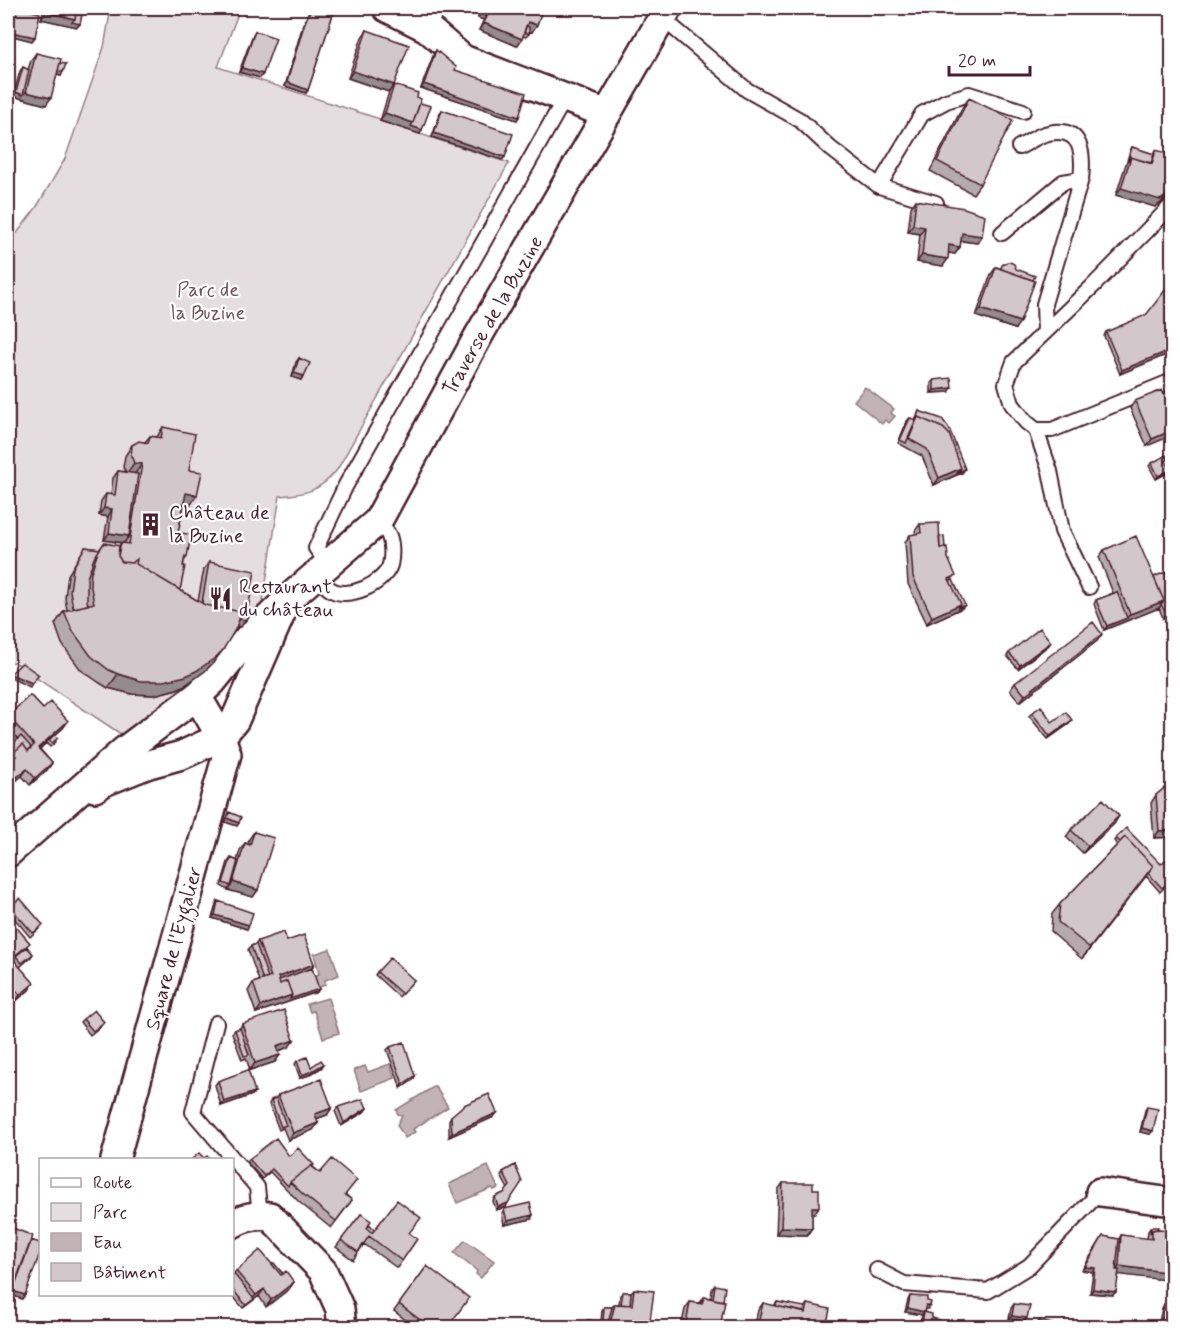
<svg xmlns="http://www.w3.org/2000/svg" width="1180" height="1335" font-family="Mynerve,sans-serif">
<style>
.green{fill:#e5dee0;stroke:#987e86;stroke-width:1.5}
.water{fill:#c1b3b6;stroke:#91787e;stroke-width:1.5}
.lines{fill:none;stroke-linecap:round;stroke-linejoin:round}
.lane-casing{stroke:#4a1f2b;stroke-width:18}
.street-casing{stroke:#4a1f2b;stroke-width:32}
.lane{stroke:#fff;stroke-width:14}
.street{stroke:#fff;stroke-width:27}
.wall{fill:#b5abaf;stroke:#4a1f2b;stroke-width:1.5}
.shaded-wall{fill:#938b8e;stroke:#4a1f2b;stroke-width:1.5}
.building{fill:#d2c7cb;stroke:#4a1f2b;stroke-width:1.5}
.labels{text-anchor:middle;stroke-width:4.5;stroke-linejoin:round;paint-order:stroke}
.park-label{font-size:20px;fill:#714f58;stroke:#fff}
.street-label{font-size:20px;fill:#4a1f2b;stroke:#fff}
.poi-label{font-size:20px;fill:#4a1f2b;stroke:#fff;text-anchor:start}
</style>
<rect width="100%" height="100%" fill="#fff"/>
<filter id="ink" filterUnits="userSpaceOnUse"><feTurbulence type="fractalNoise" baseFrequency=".0167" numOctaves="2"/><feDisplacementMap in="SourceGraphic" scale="12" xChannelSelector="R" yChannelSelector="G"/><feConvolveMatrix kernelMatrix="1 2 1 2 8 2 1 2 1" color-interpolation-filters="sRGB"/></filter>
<g filter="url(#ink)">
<path class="green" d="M111,8H240L218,67L380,119V121L509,163L337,470C320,491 306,494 280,496L259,625L130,740L36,678L21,665L8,661V245L36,208L65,159L104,47Z"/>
<path class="water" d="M865,387L894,409L891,413L895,416L889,423L885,420L882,424L854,401Z
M330,949L339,975L325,980V985L304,993L300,981L319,974L314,954Z
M328,998L339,1033L323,1038L314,1011L310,1012L307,1004Z
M390,1064L395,1078L361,1091L354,1070L365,1066L368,1072Z
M435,1086L448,1107L413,1129L415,1132L405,1138L397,1125L402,1115L398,1114L396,1110Z
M488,1166L498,1188L494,1190L492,1188L457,1203L449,1184Z
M465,1240L494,1261L481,1278L476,1274L477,1271L454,1253Z"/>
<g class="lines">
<defs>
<path id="lane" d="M662,18L747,90L800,120L830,148L879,186L936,203
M427,28L438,8
M1019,147C1028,143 1039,134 1049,133C1082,126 1084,154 1081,179L1044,304L1045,332
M879,186L922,114L946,101L969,94L1023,111
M1172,205L1093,286L1014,362L1006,384L1012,404L1026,422L1036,430H1052L1172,381
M1002,233L1063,182L1081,179
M1036,430L1050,471L1062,531L1089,587
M328,564L316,548L346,485L565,98
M317,574C321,579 325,586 330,589C347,601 384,584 390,565C392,557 392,544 389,536C387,531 381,526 378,521
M216,1023L193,1112L257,1187L260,1215
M877,1270L904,1284L988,1291L1029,1266L1100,1192"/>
<path id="street" d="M387,8L427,28L463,59L607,114
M95,788L104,782L149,764L182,755L221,737L235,720L281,614
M8,853L125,750L197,696L212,682L248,638L288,599L378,521L479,335L668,8
M115,1160L227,754L221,737L197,696
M1100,1192L1172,1202
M232,1224C244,1217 256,1214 270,1216L323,1271L340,1309L342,1328"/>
</defs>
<use href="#lane" class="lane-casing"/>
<use href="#street" class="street-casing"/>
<use href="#lane" class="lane"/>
<use href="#street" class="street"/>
</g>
<path class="wall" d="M17,8L35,37L32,41L9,35L15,10Z
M44,8H77L76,14L80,24L77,27L41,19Z
M310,8H335L308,90L306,93L285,86L302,28Z
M481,8H543L532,32L529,31V34L526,37L523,36L517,46L479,30L484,19L478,18Z
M367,30L394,85L417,97L420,103V134L380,121L389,92L348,78L362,37Z
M255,31L263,74L260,78L239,72L253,34Z
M436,50L455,70L517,120L421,88L434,53Z
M36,53L60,63L61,76L57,75L46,105L13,96L20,71L23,67L28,70L31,60Z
M969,98L980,184L973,194L930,171L962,108Z
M442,110L505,157L502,160L432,137L440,113Z
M1132,147L1154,154L1156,150L1166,196L1161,203L1155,207L1116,195L1130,151Z
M916,200L982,236L977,243L961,241L960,247L955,254L949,253L943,266L917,262L920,234L908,232L911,207Z
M996,267L1000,268L1015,329L976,316L991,274Z
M1106,332L1173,352L1120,374L1104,336Z
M299,358L301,380L292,377L296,362Z
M934,380L949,392L931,393V383Z
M1135,401L1173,415L1147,446L1130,408Z
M919,411L962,473L934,485L922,456L898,443L907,421L910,418L915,420Z
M163,427L189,470L190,506L184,505L178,532L187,557L184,561L180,590L198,601L204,569L209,562L241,627L237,626L213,663L205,671L187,684L177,689L154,695L132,694L108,688L100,683L81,670L62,644L55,624L64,611L67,610L65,598L68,575L85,547L100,549L104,543L119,546L121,543L104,540L108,517L99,515L101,501L106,494L111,495L113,478L118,471L126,472L123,467L125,456L132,445L145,442L150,436L157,437Z
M1168,459L1166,462L1170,470L1167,473L1156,479L1149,466L1152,463Z
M920,524L939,537L948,558L953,580L962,608L927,624L908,584L905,542L910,535L916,534L915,531Z
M1104,550L1173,588V614L1163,618L1159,608L1104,630L1094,604L1096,600L1113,593L1099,557Z
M1102,634L1097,641L1020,702L1010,690L1015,683Z
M1049,645L1018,669L1007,656L1009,653Z
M30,695L43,709L68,721L63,728L55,735L56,742L50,747L46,743L40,749L52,763L47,770L30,785L22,776L12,784L8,779V764L9,762L8,760V749L18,739L8,728V716Z
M1032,713L1052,722L1069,724L1048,739L1029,716Z
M1173,781V837L1154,838L1151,803L1156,795Z
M1114,824L1083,853L1066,837L1071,830Z
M254,832L258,890L253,897L228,890L221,886L228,862L231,858L237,861L240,850L245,843L248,844L249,839Z
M1116,838L1161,864L1173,854V879L1160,892L1146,876L1082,959L1051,932L1052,914L1060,904L1117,845L1114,841Z
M218,901L249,925L247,929L212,918L216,905Z
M10,907L40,928L30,937L8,911Z
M8,923L33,954L31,957L20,967L29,990L15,1002L8,993Z
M258,941H287L314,964L312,968L317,992L256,1013L248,991L253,983L259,981L248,950L251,946L256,944Z
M377,972L414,980L399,997L375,975Z
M83,1019L104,1022L101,1026L90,1035L80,1022Z
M242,1024L289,1047L279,1051L275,1062L250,1070L246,1058L242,1060L232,1033L235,1030L240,1028Z
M390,1047L415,1076L413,1080L401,1088L387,1050Z
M297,1061L311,1067L321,1068L309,1075L300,1078L295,1064Z
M218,1081L255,1092L252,1095L221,1106L215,1085Z
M278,1095L327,1115L316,1119L318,1123L313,1130L288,1140L283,1128L279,1130L269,1104L271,1100L276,1098Z
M338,1107L367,1108L364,1112L341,1126L335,1111Z
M1147,1107L1150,1134L1140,1132L1145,1110Z
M451,1116L494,1117L449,1137V1120Z
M289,1156L313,1167L352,1200L331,1228L299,1202L270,1172L262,1179L247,1162L249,1159Z
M515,1165L506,1207L496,1210L493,1201L495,1197L504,1193L508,1189L501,1176L503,1172Z
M783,1183L814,1214H812V1228L807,1235L776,1234L778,1190Z
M504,1209L531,1219L504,1225L502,1213Z
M361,1214L369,1225L374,1230L410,1234L417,1239L397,1268L364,1244L353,1260L336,1247Z
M1151,1227L1157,1229L1173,1231V1281L1119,1274L1113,1295L1090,1293L1093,1272L1082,1270L1103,1236L1119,1239L1121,1235L1147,1239L1148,1231Z
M272,1264L294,1282L289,1289L266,1307L259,1296L243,1308L231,1294H232V1275L236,1271Z
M427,1266L448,1328H416L394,1311Z
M715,1285L720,1328H681L685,1309L690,1302L700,1303L704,1297L711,1298L712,1289Z
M634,1289L649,1328H585L586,1324L588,1320L601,1322L602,1310L604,1307H612L615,1304H619L620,1295L623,1292H631Z
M910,1296L927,1301L928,1309H925L922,1315L905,1312L908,1300Z
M777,1302L805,1308L808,1304L826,1328H754L758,1310L763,1303L774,1306Z
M1014,1304L1025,1321L1009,1319L1011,1308Z
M1164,1304L1173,1305V1323L1159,1322L1162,1308Z
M924,1312L932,1318L939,1328H919L922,1315Z
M1011,1320L1036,1325L1039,1321L1066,1328H1008V1324Z"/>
<path class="shaded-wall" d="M240,8H251L249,10Z
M46,12L75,19L80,24L77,27L41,19Z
M480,14L486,16L484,20L478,18Z
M528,22L537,25L532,32L524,30Z
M484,23L522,39L517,46L479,30Z
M11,32L35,37L32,41L9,35Z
M242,68L263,74L260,78L239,72Z
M57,70L63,72L61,76L54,74Z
M353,71L394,85L389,92L348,78Z
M287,82L308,90L306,93L285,86Z
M424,84L519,117L517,120L421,88Z
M16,92L23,95L26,92L51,98L46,105L13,96Z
M385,113L413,123L422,130L420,134L380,121Z
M434,133L505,157L502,160L432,137Z
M1121,188L1166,196L1161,203L1155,207L1116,195Z
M913,225L925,227L920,234L908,232Z
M962,233L982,236L977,243L957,240Z
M949,245L960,247L955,254L944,252Z
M922,255L948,259L943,266L917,262Z
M981,309L1020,322L1015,329L976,316Z
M1173,349V352L1120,374L1122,370Z
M294,373L304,376L301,380L292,377Z
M952,388L949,392L931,393L934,390Z
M1173,430V435L1147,446L1152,439Z
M134,463L142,464L134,475L127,473Z
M961,468L956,475L934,485L939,478Z
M965,469L962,473L956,475L959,472Z
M1170,470L1167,473L1156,479L1158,476Z
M186,493L197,495L190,506L178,503Z
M104,508L112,509L108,517L99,515Z
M109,533L129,536L124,543L104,540Z
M1164,601L1159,608L1104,630L1107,626L1127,618L1130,614Z
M961,604L965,605L962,608L927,624L932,617Z
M200,611L246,620L241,627L195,618Z
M1173,611V614L1163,618L1166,614Z
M1102,634L1097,641L1020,702L1025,695Z
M1051,642L1049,645L1018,669L1020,665Z
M223,650L213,663L205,671L187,684L177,689L154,695L132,694L108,688L118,674Z
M10,674L32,683L30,687L8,677Z
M1072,720L1069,724L1048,739L1050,736Z
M68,721L63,728L50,740H49L46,743L33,755L38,748Z
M52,763L47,770L30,785L35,778Z
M27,769L22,776L12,784L17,777Z
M1119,816L1114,824L1083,853L1088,846Z
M227,818L239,823L237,826L225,822Z
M1173,830V837L1154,838L1159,831Z
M1153,866L1146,876L1082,959L1090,948Z
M233,882L258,890L253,897L228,890Z
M215,915L249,925L247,929L212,918Z
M314,964L310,972L276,983L278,977Z
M34,983L29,990L15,1002L20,995Z
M319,989L317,992L256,1013L261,1006L292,995Z
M294,1040L289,1047L273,1053L277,1046Z
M280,1055L275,1062L250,1070L255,1063Z
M324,1064L321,1068L309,1075L300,1078L302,1075Z
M415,1076L413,1080L401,1088L403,1084Z
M255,1092L252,1095L221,1106L224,1102Z
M332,1108L327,1115L310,1121L315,1114Z
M367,1108L364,1112L341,1126L344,1123Z
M497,1113L494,1117L449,1137L452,1133Z
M318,1123L313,1130L288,1140L293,1133Z
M1142,1128L1153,1131L1150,1134L1140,1132Z
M508,1203L506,1207L496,1210L498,1207Z
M812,1207H819L814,1214L807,1215Z
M533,1215L531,1219L504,1225L507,1221Z
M781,1227L812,1228L807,1235L776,1234Z
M1119,1266L1173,1273V1281L1114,1274Z
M1085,1267L1095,1268L1093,1272L1082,1270Z
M294,1282L289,1289L266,1307L271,1300Z
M264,1289L259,1296L243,1308L256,1295Z
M1093,1289L1116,1292L1113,1295L1090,1293Z
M11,1290L25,1295L22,1299L9,1294Z
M908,1308L924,1312L922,1315L905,1312Z
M1012,1316L1027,1318L1025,1321L1009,1319Z
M1162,1318L1173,1319V1323L1159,1322Z
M624,1322L635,1324L633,1328L622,1326Z"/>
<path class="building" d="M17,8H20L40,13L35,37L11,32Z
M48,8H77L75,19L46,12Z
M311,8H335L308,90L287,82L304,25Z
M483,8H490L486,16L480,14Z
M491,8H543L537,25L528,22L522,39L484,23Z
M76,14L82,15L80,24L72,22L75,19Z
M526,26L529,27V34L524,32Z
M367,30L409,45L394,85L418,93L417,97L421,99L413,123L385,113L394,85L353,71Z
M255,31L276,38L263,74L242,68Z
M436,50L456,67L455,70L526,93L519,117L424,84Z
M36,53L61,59L51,98L26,92Z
M60,63L66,64L63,72L58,71Z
M23,67L29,70L23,95L16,92Z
M969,98L1013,120L980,184L937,161Z
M420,103L431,106L422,130L411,126L413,123Z
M442,110L513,134L505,157L434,133Z
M1132,147L1154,154L1151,163L1131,157L1128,161Z
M1156,150L1173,155V173L1166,196L1160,200L1121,188L1131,157L1152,164Z
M916,200L964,208L985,215L982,236L962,233L960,247L949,245L948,259L922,255L925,227L913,225Z
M1007,262H1010L1014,264L1016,269L1035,276L1033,280L1001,269L1002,265Z
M996,267L1035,281L1020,322L981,309Z
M1173,280V349L1122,370L1106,332L1146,315Z
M299,358L310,363L304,376L294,373Z
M951,378L952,388L934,390V380Z
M1162,390L1173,415V430L1152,439L1135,401Z
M919,411L942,419L949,428L965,469L959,472L961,468L949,434L943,428L918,417L916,420Z
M918,417L943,428L949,434L961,468L939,478L927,449L909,439Z
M910,418L916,420L906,443L900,440Z
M163,427L195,434L189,470L202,472L197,495L186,493L178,532L191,535L187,557L185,556L183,566H185L180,590L136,564L137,559L132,563L122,562L118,556L119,546L122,543L129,544L142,464L134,463L131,456L132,445L139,441L148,443L150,436L161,438Z
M1166,455L1168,459L1166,461L1170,470L1158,476L1152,463Z
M118,471L138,474L129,536L109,533L112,509L104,508L106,494L115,495Z
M939,523L940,548L947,547L948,558L956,576L949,579L961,604L932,617L913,577L910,535L921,533L920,524Z
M944,536L945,548H940L939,537Z
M1136,536L1164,601L1130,614L1104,550Z
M104,543L120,546L118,556L122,562L132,563L137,559L136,564L205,605L242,612L235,630L223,650L215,658L196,671L186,676L164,681H141L118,674L109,670L91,656L72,630L64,611L94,603L90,583L91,572L98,552Z
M85,547L100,549L94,558L87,578V600L88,605L73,608L70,591L73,568Z
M209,562L255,571L246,620L239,619L242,612L205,605L202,603Z
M1165,572L1173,588V611L1166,614L1161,604L1164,601L1154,577Z
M953,580L965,605L958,608L961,604L950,581Z
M1117,592L1127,618L1107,626L1096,600Z
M1093,622L1102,634L1025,695L1015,683Z
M1040,628L1051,642L1020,665L1009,653Z
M22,663L39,675L32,683L10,674Z
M30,695L43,709L51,702L68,721L38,748L52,763L35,778L27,769L17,777L8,765V764L16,756L13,753L23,744L28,751L34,745L8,716Z
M1041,706L1052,722L1066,712L1072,720L1050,736L1032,713Z
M54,735L58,738L52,743L49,740Z
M21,736L31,747L28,751L23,744L13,753L10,757L8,754V749Z
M1173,781V830L1159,831L1156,795Z
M1103,799L1119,816L1088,846L1071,830Z
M229,812L241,817L239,823L227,818Z
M1126,828L1161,864L1173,854V878L1162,888L1148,873L1153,866L1125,837L1120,842L1116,838Z
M254,832L274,838L258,890L233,882L245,843L250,845Z
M1125,837L1153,866L1090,948L1058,922L1060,904Z
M231,858L238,861L231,886L223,883Z
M20,898L43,925L33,933L10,907Z
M218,901L253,913L249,925L215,915Z
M13,923L30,943L12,958L34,983L20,995L8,980V928Z
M284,932L287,941L304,935L314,964L278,977L280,984L287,981L292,995L261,1006L253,983L271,977L258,941Z
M256,944L268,978L263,980L251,946Z
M27,947L33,954L22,963L16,956Z
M390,958L414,980L402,994L377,972Z
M312,968L319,989L290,999L292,995L287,981L280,984L279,980Z
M94,1010L104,1022L93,1031L83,1019Z
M284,1010L294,1040L277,1046L280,1055L255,1063L242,1024Z
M240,1028L249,1055L244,1056L235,1030Z
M404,1042L415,1076L403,1084L390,1047Z
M307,1057L311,1067L321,1060L324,1064L312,1071L302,1075L297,1061Z
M248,1070L255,1092L224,1102L218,1081Z
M321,1079L332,1108L315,1114L318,1123L293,1133L278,1095Z
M489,1094L497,1113L452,1133L451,1116L464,1105Z
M276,1098L286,1125L281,1127L271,1100Z
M363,1099L367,1108L344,1123L338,1107Z
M1147,1107L1158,1109L1153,1131L1142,1128Z
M276,1138L289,1156L298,1148L314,1165L311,1166L290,1182L288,1186L272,1169L264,1176L249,1159Z
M199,1153L204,1158L202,1160H192V1159Z
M207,1156L210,1160H202Z
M332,1159L357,1180L345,1195L352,1200L336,1221L304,1195L290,1182L311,1166L320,1173Z
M515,1165L522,1182L508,1203L498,1207L495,1197L504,1193L510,1186L503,1172Z
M783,1183H813V1189H819V1207H812V1228L781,1227Z
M397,1200L421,1218L409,1233L417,1239L402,1261L369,1236L358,1252L341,1240L361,1214L371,1221L367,1228L372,1233Z
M530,1203L533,1215L507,1221L504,1209Z
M369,1225L374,1230L372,1233L367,1228Z
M8,1226L33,1236L8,1304Z
M1151,1227H1158L1157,1229L1152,1230L1150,1233Z
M1159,1229L1173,1231V1273L1119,1266L1121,1235L1152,1239V1230Z
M1103,1236L1119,1239L1116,1270H1119L1116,1292L1093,1289L1095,1268L1085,1267Z
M31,1240L40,1243V1253L25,1295L12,1291Z
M260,1250L281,1275L286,1271L294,1282L271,1300L264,1289L256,1295L236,1271Z
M274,1263L283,1274L281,1275L272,1264Z
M427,1266L469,1298L447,1328H431L399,1304Z
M234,1274L254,1299L246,1305L232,1289V1275Z
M715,1285L725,1287L723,1301L713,1299Z
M634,1289L654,1291L649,1328H635V1324L624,1322V1328H609L615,1304L632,1305Z
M623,1292H631L630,1305L621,1304Z
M910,1296L927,1297V1301L931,1302L930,1306L926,1305L924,1312L908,1308Z
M704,1297L725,1301L720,1328H685L690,1302L702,1304Z
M777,1302L805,1307L804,1312L776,1306Z
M763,1303L806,1313L808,1304L830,1309L826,1328H757Z
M1014,1304L1030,1306L1027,1318L1012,1316Z
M1164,1304L1173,1305V1319L1162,1318Z
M604,1307H612L607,1328H587L588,1320L603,1322Z
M924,1312L932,1314V1318L940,1320L939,1328H921Z
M1011,1320L1036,1325V1328H1010Z
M1039,1321L1066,1327V1328H1037Z
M288,1323L307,1328H287Z
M279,1324L286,1327L285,1328H278Z"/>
</g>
<defs>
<symbol id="building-bare" viewBox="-9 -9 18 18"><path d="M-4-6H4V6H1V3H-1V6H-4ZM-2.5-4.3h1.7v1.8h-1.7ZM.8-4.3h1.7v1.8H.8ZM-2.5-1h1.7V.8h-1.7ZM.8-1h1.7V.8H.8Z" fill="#4a1f2b" stroke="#fff" stroke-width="2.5" paint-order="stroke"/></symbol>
<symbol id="restaurant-bare" viewBox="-9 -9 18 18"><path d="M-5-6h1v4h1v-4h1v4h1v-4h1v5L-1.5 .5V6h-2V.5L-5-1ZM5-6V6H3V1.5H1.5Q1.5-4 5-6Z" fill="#4a1f2b" stroke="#fff" stroke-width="2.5" paint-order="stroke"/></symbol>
</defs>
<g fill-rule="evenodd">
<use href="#building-bare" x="134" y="508" width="33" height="33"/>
<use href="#restaurant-bare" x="204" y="582" width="33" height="33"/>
</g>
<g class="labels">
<g class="park-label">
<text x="208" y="296">Parc de<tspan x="208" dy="23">la Buzine</tspan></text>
</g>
<g class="street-label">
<text transform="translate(492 315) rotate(-60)" y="7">Traverse de la Buzine</text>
<text transform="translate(173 948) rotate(-75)" y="7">Square de l'Eygalier</text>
</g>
<g class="poi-label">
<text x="169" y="519">Château de<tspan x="169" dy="23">la Buzine</tspan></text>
<text x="239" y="593">Restaurant<tspan x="239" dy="23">du château</tspan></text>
</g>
</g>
<rect width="1180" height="1335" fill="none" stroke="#fff" stroke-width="30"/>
<rect x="15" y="15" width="1150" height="1305" fill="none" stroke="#4a1f2b" stroke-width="2" filter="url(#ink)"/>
<rect x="39" y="1158" width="195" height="138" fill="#ffffff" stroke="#b7a5aa" stroke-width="1.5"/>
<rect x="51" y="1178" width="30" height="9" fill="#ffffff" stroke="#b7a5aa" stroke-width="1.5"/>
<text x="93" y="1188" font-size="18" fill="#4a1f2b">Route</text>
<rect x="51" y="1203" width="30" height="18" fill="#e5dee0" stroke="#b7a5aa" stroke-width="1.5"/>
<text x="93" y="1218" font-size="18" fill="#4a1f2b">Parc</text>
<rect x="51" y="1233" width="30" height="18" fill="#c1b3b6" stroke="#b7a5aa" stroke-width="1.5"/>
<text x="93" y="1248" font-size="18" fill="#4a1f2b">Eau</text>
<rect x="51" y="1263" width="30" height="18" fill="#d2c7cb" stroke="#b7a5aa" stroke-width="1.5"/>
<text x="93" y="1278" font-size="18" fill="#4a1f2b">Bâtiment</text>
<path d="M949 66v9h81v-9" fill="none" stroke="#4a1f2b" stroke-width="3"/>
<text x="958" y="66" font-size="18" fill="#4a1f2b" stroke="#ffffff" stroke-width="4.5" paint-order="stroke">20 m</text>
</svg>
